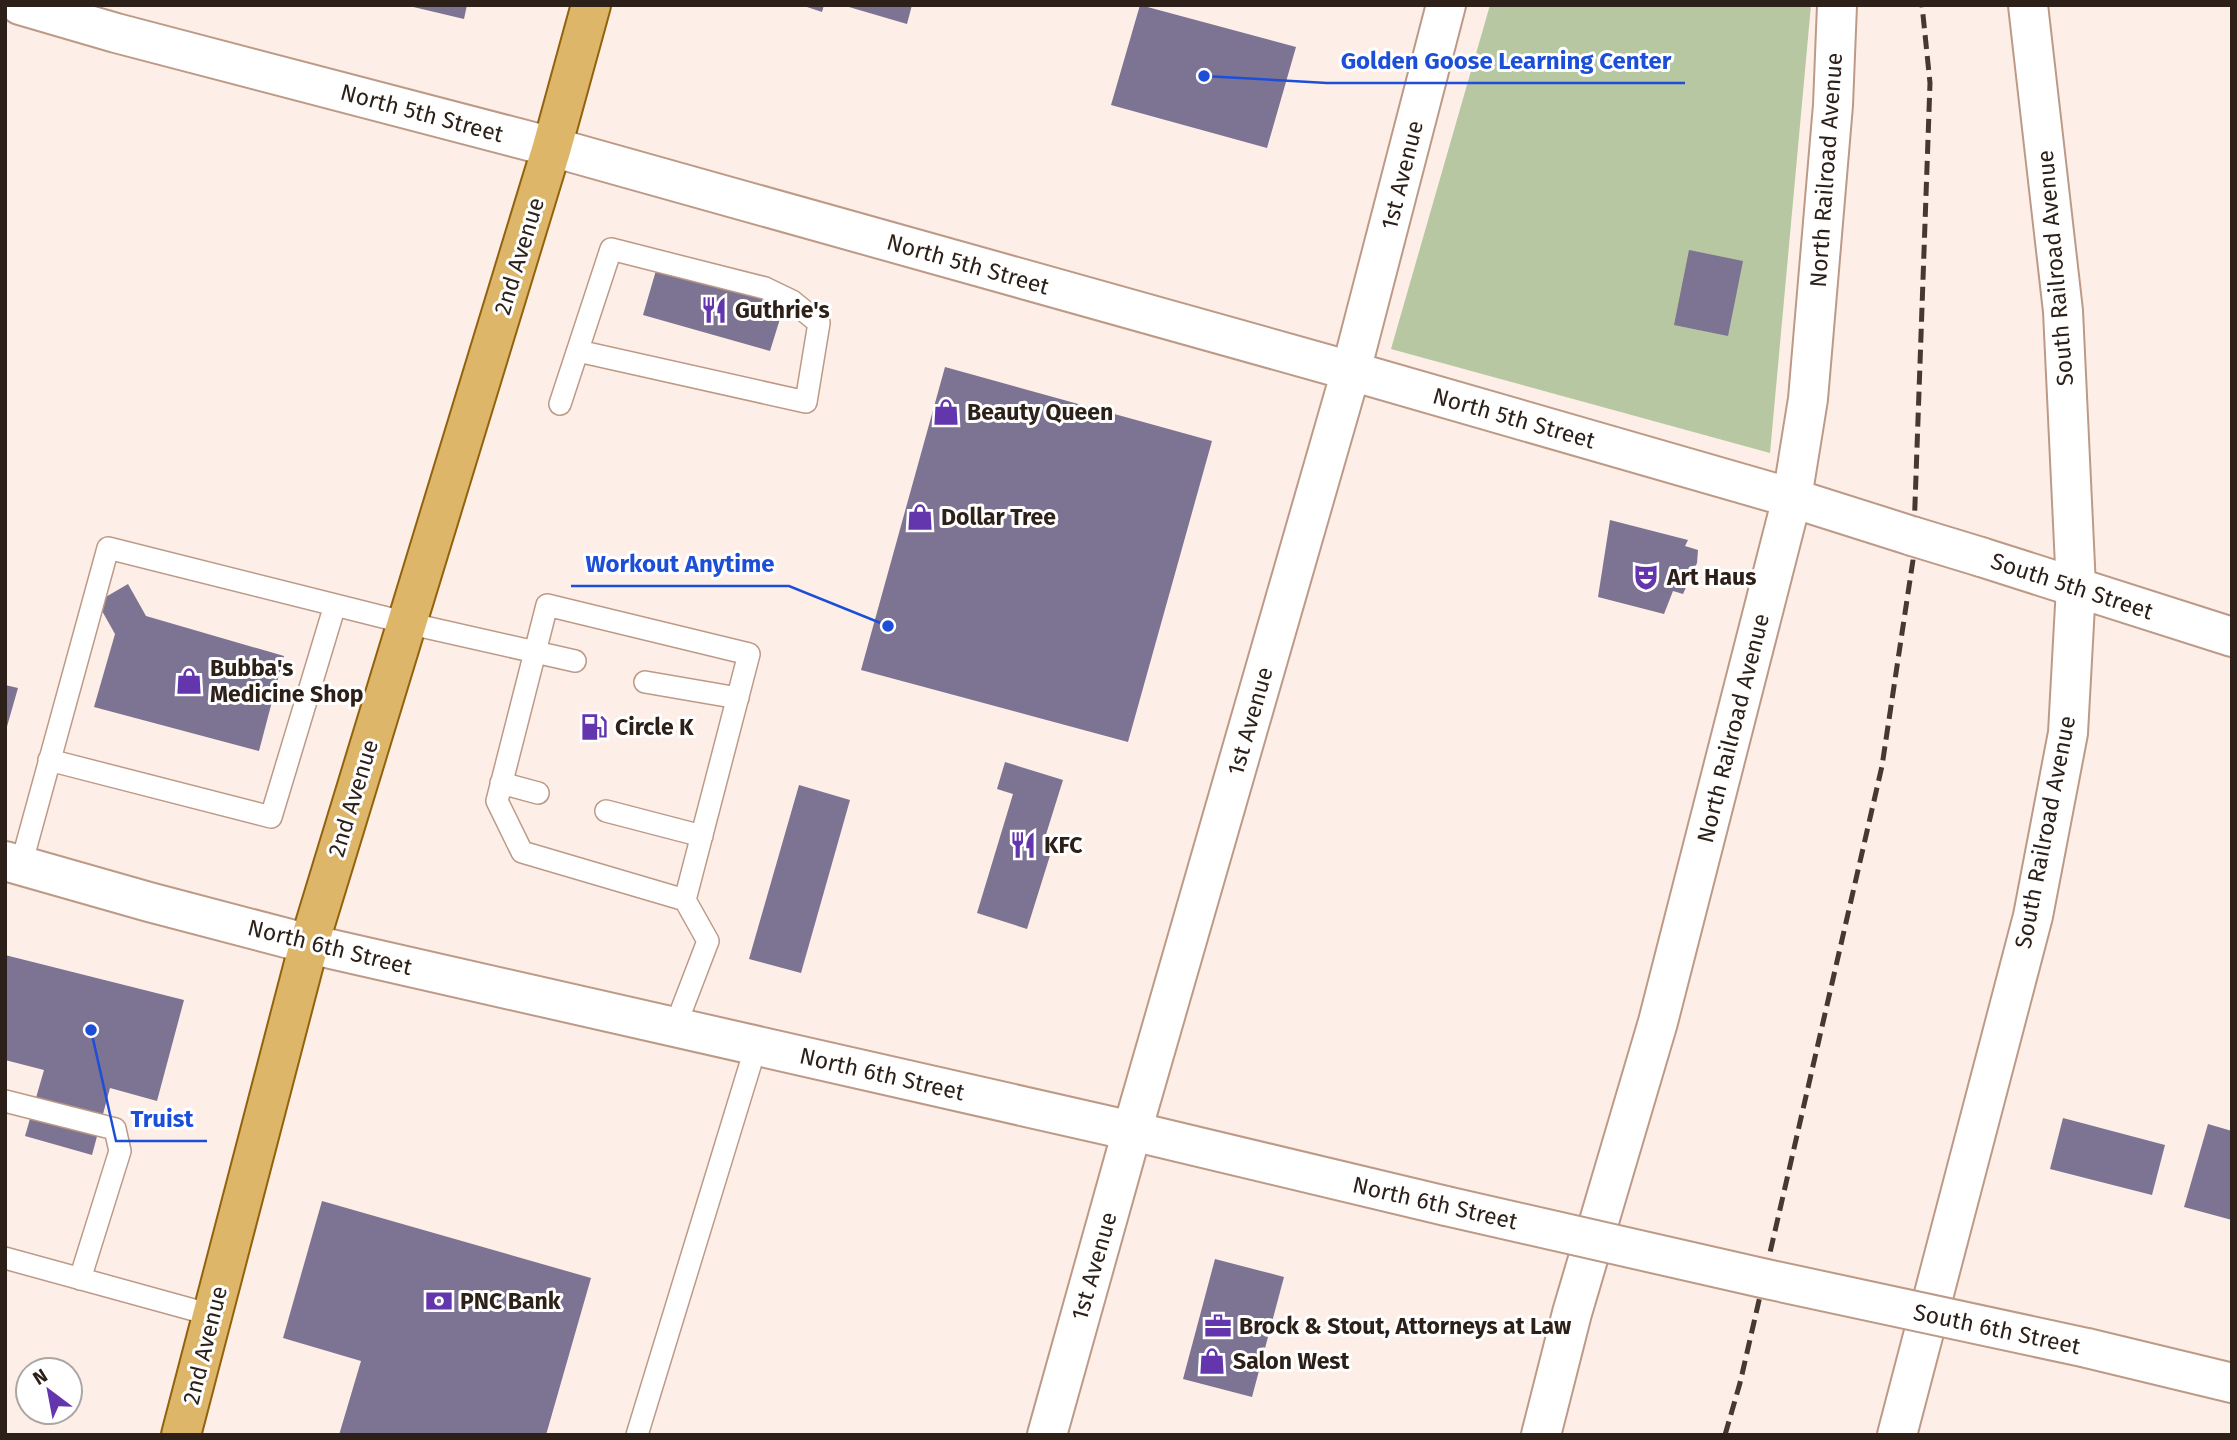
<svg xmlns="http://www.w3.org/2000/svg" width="2237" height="1440" font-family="'Fira Sans',sans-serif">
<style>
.green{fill:#b6c7a1}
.building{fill:#7d7392}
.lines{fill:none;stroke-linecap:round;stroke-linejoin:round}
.service-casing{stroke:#bc9a87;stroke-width:24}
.minor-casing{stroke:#bc9a87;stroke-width:42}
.tertiary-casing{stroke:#bc9a87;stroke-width:42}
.primary-casing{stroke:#92620c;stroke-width:42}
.service{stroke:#fff;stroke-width:21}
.minor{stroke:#fff;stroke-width:38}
.tertiary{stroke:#fff;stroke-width:38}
.primary{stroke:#deb669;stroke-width:38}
.rail{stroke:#463932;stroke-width:5;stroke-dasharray:14 7;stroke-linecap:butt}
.minor-bridge-casing{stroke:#bc9a87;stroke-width:42;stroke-linecap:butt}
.tertiary-bridge-casing{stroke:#bc9a87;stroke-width:42;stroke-linecap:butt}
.minor-bridge{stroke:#fff;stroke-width:38}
.tertiary-bridge{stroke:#fff;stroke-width:38}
.labels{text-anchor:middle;stroke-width:6;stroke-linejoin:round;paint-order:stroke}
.street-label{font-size:23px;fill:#2d2019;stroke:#fff}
.poi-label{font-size:23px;font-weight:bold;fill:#2d2019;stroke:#fff;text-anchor:start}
.leader{fill:none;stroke:#1d4ed8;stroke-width:2.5}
.callout-dot{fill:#1d4ed8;stroke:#fff;stroke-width:2.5}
.callout-label{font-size:24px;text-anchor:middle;font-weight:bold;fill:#1d4ed8;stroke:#fff;stroke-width:6;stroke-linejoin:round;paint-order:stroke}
</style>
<rect width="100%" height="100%" fill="#fdefe7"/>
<path class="green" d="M1490,5H1811L1770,453L1391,349Z"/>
<path class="building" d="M405,5H467L464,19Z
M801,5H824L822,12Z
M842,5H912L907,24Z
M1140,5L1296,47L1267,148L1111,105Z
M1689,250L1743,261L1728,336L1674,325Z
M657,267L784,306L770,351L643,315Z
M945,367L1212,441L1128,742L861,670Z
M1610,520L1688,540L1685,546L1698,550L1697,563L1683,594L1673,591L1664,614L1598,597Z
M128,584L146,616L284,656L259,751L94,707L115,634L97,602Z
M5,685L18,688L6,730H5Z
M1005,762L1063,780L1043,844L1053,846L1027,929L977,913L1013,794L997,789Z
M799,785L850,800L801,973L749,959Z
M5,955L184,1000L157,1101L110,1088L92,1155L25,1136L44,1070L5,1060Z
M2063,1118L2165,1145L2152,1195L2050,1169Z
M2208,1124L2232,1131V1220L2184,1207Z
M322,1201L591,1278L546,1435H339L361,1361L283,1338Z
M1215,1259L1284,1277L1252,1397L1183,1379Z"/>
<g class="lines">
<defs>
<path id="service" d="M560,404L611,249L765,288L792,301L819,323L806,402L578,351
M645,682L738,698
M49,760L271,817L335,605
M501,783L538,793
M606,811L702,836
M21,865L108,548L407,623L575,661
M675,1027L708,941L685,900L749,654L547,605L497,801L522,852L685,900
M5,1101L115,1129L120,1151L80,1279
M5,1258L212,1315
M637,1435L756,1046"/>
<path id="minor" d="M20,5L116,33L552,147L1351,371L1792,498L1912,536
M1981,557L2232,637
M5,861L149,902L309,944
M1047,1435L1132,1131L1351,371L1446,5
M1541,1435L1572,1313L1658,1022L1792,498L1808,399L1833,105L1837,5
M1897,1435L2033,916L2068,733L2076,587L2063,311L2028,5"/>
<path id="tertiary" d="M309,944L1132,1131L1446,1206
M2087,1348L2232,1383"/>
<path id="primary" d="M181,1435L309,944L552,147L591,5"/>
</defs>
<use href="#service" class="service-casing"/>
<use href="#minor" class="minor-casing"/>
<use href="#tertiary" class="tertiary-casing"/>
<use href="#primary" class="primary-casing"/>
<use href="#service" class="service"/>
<use href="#minor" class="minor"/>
<use href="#tertiary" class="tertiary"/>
<use href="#primary" class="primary"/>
<path class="rail" d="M1725,1435L1740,1383L1882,766L1913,560L1930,83L1922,5"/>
<defs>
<path id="minor-bridge" d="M1912,536L1981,557"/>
<path id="tertiary-bridge" d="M1446,1206L1762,1278L2087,1348"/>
</defs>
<use href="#minor-bridge" class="minor-bridge-casing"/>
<use href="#tertiary-bridge" class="tertiary-bridge-casing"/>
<use href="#minor-bridge" class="minor-bridge"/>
<use href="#tertiary-bridge" class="tertiary-bridge"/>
</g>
<defs>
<symbol id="restaurant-bare" viewBox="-9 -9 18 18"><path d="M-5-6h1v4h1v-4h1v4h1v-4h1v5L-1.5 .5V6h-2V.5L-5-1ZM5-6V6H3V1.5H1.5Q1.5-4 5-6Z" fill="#6436ae" stroke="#fff" stroke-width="2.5" paint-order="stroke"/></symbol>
<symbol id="shop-bare" viewBox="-9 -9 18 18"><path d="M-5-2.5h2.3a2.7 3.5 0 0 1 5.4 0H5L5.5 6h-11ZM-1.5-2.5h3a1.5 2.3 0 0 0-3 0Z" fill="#6436ae" stroke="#fff" stroke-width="2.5" paint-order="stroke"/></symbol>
<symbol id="theatre-bare" viewBox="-9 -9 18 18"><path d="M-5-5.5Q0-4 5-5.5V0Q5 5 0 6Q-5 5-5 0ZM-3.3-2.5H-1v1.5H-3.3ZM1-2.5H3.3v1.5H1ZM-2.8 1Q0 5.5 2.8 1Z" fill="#6436ae" stroke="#fff" stroke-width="2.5" paint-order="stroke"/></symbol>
<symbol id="fuel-bare" viewBox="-9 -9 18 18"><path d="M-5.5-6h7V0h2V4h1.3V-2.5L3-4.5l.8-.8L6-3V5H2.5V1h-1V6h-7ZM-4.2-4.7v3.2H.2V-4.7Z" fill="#6436ae" stroke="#fff" stroke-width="2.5" paint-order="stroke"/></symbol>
<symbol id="bank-bare" viewBox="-9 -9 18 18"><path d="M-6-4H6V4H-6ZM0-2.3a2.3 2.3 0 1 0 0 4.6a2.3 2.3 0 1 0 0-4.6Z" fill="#6436ae" stroke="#fff" stroke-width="2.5" paint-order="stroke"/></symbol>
<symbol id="office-bare" viewBox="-9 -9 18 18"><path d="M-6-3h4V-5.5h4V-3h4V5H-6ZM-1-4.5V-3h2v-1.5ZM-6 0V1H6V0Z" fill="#6436ae" stroke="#fff" stroke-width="2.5" paint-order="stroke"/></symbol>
</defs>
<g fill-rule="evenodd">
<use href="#restaurant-bare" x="695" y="291" width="38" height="38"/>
<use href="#shop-bare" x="927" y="393" width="38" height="38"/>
<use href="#shop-bare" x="901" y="498" width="38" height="38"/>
<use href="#theatre-bare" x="1627" y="558" width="38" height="38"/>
<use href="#shop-bare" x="170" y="662" width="38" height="38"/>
<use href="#fuel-bare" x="575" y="708" width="38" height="38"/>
<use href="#restaurant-bare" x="1004" y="826" width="38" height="38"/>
<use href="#bank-bare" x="420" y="1282" width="38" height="38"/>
<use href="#office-bare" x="1199" y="1307" width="38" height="38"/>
<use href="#shop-bare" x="1193" y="1342" width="38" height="38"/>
</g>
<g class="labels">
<g class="street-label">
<text transform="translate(422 113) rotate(15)" y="8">North 5th Street</text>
<text transform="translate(1826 170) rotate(-86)" y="8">North Railroad Avenue</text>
<text transform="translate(1402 175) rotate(-76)" y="8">1st Avenue</text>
<text transform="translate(519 256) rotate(-73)" y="8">2nd Avenue</text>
<text transform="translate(968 264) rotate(16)" y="8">North 5th Street</text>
<text transform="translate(2055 268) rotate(-95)" y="8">South Railroad Avenue</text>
<text transform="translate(1514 418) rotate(16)" y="8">North 5th Street</text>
<text transform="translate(2072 586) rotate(18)" y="8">South 5th Street</text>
<text transform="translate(1250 721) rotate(-74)" y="8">1st Avenue</text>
<text transform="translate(1733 728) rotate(-76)" y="8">North Railroad Avenue</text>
<text transform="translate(353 798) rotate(-73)" y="8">2nd Avenue</text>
<text transform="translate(2045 832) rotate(-79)" y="8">South Railroad Avenue</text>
<text transform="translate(330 947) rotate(14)" y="8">North 6th Street</text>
<text transform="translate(882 1074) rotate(13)" y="8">North 6th Street</text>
<text transform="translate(1435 1203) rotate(13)" y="8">North 6th Street</text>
<text transform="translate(1094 1266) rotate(-74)" y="8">1st Avenue</text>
<text transform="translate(1997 1329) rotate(12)" y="8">South 6th Street</text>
<text transform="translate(205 1345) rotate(-76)" y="8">2nd Avenue</text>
</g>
<g class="poi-label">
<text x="735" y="318">Guthrie's</text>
<text x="967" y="420">Beauty Queen</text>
<text x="941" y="525">Dollar Tree</text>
<text x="1667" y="585">Art Haus</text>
<text x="210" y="676">Bubba's<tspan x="210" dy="26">Medicine Shop</tspan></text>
<text x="615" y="735">Circle K</text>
<text x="1044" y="853">KFC</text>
<text x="460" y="1309">PNC Bank</text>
<text x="1239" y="1334">Brock &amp; Stout, Attorneys at Law</text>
<text x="1233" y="1369">Salon West</text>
</g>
</g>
<path class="leader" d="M1204 76L1327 83H1685M888 626L789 586H571M91 1030L116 1141H207"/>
<g class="callout-dot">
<circle cx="1204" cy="76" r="7"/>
<circle cx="888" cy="626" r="7"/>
<circle cx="91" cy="1030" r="7"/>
</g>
<g class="callout-label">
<text x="1506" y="69">Golden Goose Learning Center</text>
<text x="680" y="572">Workout Anytime</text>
<text x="162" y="1127">Truist</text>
</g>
<rect width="2237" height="1440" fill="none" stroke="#2d2019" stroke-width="14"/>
<g transform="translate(49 1391) rotate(328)"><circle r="33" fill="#ffffff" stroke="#aba6a3" stroke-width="2"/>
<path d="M0-5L12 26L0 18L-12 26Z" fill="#6436ae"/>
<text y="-10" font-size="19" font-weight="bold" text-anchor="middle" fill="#2d2019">N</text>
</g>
</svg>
